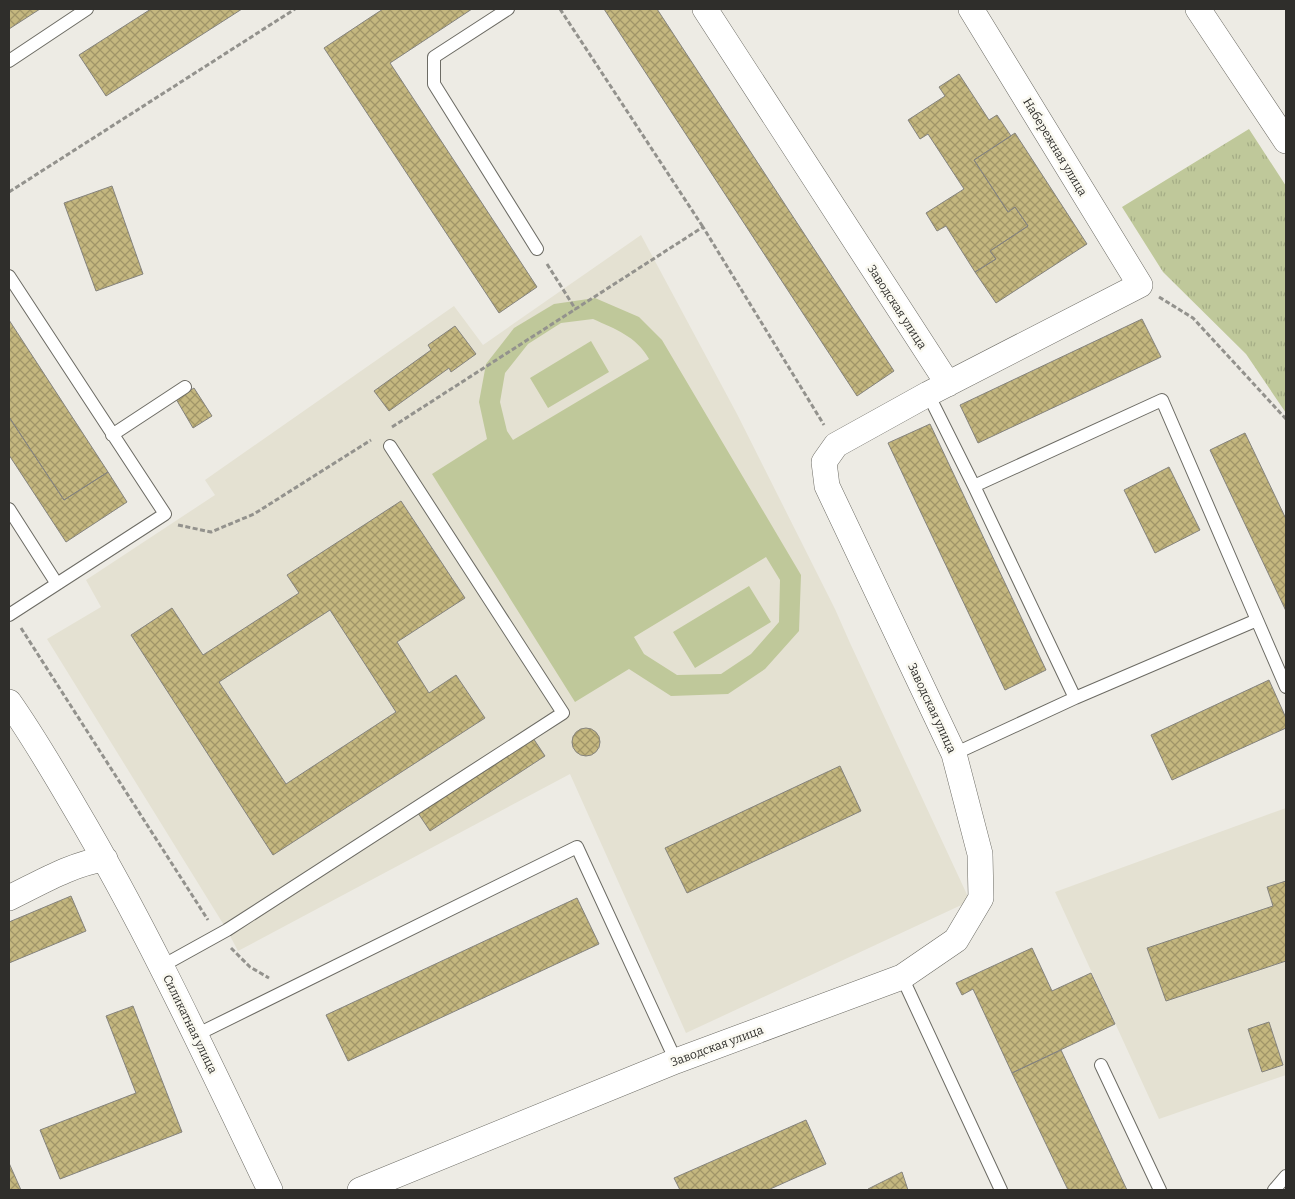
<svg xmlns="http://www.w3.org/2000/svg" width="1295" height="1199" font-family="Bitter,serif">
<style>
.built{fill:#e4e1d2}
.grass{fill:url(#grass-tufts)}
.pitch{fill:#bfc89a;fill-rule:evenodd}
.building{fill:url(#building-cross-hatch);stroke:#85837d;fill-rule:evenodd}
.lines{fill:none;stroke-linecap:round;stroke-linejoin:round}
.lane-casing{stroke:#6c6b64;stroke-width:14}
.street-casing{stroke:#6c6b64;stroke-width:26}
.path{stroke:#93928d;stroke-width:3;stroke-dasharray:5 2.5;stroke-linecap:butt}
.lane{stroke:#fff;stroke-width:12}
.street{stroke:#fff;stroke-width:25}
.labels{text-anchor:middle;stroke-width:5;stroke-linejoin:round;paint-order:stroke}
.street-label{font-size:12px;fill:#2f2e2b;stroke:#faf9f1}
</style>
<defs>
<pattern id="grass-tufts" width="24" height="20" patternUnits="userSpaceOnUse" patternTransform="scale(1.25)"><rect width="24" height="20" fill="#bfc89a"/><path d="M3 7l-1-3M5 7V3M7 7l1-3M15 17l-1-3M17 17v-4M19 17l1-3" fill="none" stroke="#a4ac85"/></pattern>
<pattern id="building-cross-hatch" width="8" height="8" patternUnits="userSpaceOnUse" patternTransform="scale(1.25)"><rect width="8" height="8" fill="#c4b77f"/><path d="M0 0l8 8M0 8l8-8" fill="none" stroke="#a09568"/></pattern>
</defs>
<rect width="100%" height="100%" fill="#edebe4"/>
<path class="built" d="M641,235L737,414L835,609L850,643L970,901L686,1033L570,774L238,951L227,930L47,639L101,607L86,580L215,495L205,480L454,306L483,345Z
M1286,808V1075L1159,1119L1055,892Z"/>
<path class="grass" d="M1249,129L1286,186V413L1246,354L1163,272L1122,207Z"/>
<path class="pitch" d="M595,298L639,317L662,340L801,575L799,631L765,669L728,694L671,696L629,669L575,702L432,474L487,439L479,402L486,364L514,328L554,304ZM593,319C615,329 636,336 649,359L513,440L507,431L500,402L505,373L528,344L561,323ZM766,557L780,580L779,622L751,654L721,674L677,675L644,654L634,637Z
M591,341L609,372L548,408L530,378Z
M749,586L771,622L695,668L673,632Z"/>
<path class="building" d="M9,9H40L9,29Z
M151,9H242L106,96L79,55Z
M383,9H472L390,63L537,287L499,313L324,48Z
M604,9H657L894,371L857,396Z
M959,74L989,120L997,115L1011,136L974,160L1008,212L1015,207L1028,226L990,251L996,259L975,272L946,226L937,231L926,213L964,189L928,134L920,139L908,120L945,96L939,87Z
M1015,133L1087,244L996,303L975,272L996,259L990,251L1028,226L1015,207L1008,212L974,160Z
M112,186L143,274L96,291L64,203Z
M1142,319L1161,357L978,443L960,405Z
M9,320L108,472L64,500L9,417Z
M455,326L476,354L451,372L449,368L389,411L374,391L431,350L428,345Z
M194,388L212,416L193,428L176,399Z
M9,417L64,500L108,472L127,502L66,542L9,455Z
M930,424L1046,670L1005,690L888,443Z
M1245,433L1286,519V611L1210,450Z
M1169,467L1200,530L1155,553L1124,490Z
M401,501L465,598L397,642L429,693L456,675L485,718L273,855L131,635L172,608L203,655L299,593L287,575ZM330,610L396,712L286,784L219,682Z
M1269,680L1286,718V728L1172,780L1151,735Z
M572 742a14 14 0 1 1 28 0a14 14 0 1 1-28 0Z
M533,738L545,756L430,831L418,813Z
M840,766L861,811L687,893L665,848Z
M1286,881V961L1166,1001L1147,948L1273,906L1267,887Z
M71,896L86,931L9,963V922Z
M577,898L599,944L348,1061L326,1015Z
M1032,948L1052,991L1091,973L1115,1024L1012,1073L973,989L962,995L956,983Z
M133,1006L182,1132L60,1179L40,1130L136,1093L106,1016Z
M1269,1022L1283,1065L1262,1072L1248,1029Z
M1061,1050L1127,1190H1068L1012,1073Z
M806,1120L826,1164L768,1190H680L674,1178Z
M9,1163L21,1190H9Z
M902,1172L908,1190H868V1189Z"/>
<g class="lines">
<defs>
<path id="lane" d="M508,9L434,57V84L537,249
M9,61L87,9
M9,276L165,514L9,615
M928,394L974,486L1075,698
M112,435L185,387
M974,486L1162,400L1257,620
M9,509L57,584
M954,754L1075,698L1257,620L1286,687
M162,966L227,930L563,713L390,446
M902,977L1001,1190
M196,1035L577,847L676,1061
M1101,1065L1160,1190
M1274,1190L1286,1176"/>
<path id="street" d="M705,9L948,384
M1198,9L1286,141
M9,702C33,736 54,772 75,808C148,931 208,1061 270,1190
M9,898C40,883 71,864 105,859
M360,1190L676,1061L902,977L956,940L981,898L980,854L954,754L827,486L824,462L836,445L928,394L1140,285L971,9"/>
</defs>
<use href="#lane" class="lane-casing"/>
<use href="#street" class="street-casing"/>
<path class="path" d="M560,9L703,227
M9,192L295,9
M547,264L576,310
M1159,297L1193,318L1286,419
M392,427L703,227L824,425
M178,525L211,532L254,514L371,440
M21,628L208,920
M231,948L250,967L269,978"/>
<use href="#lane" class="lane"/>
<use href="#street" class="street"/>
</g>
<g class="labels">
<g class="street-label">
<text transform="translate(1055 147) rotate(59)" y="4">Набережная улица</text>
<text transform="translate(897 307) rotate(57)" y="4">Заводская улица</text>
<text transform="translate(932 708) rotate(65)" y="4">Заводская улица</text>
<text transform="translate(190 1024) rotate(64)" y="4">Силикатная улица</text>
<text transform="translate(717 1046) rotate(-20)" y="4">Заводская улица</text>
</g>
</g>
<rect width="1295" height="1199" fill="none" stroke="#2f2e2b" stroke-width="20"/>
</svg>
